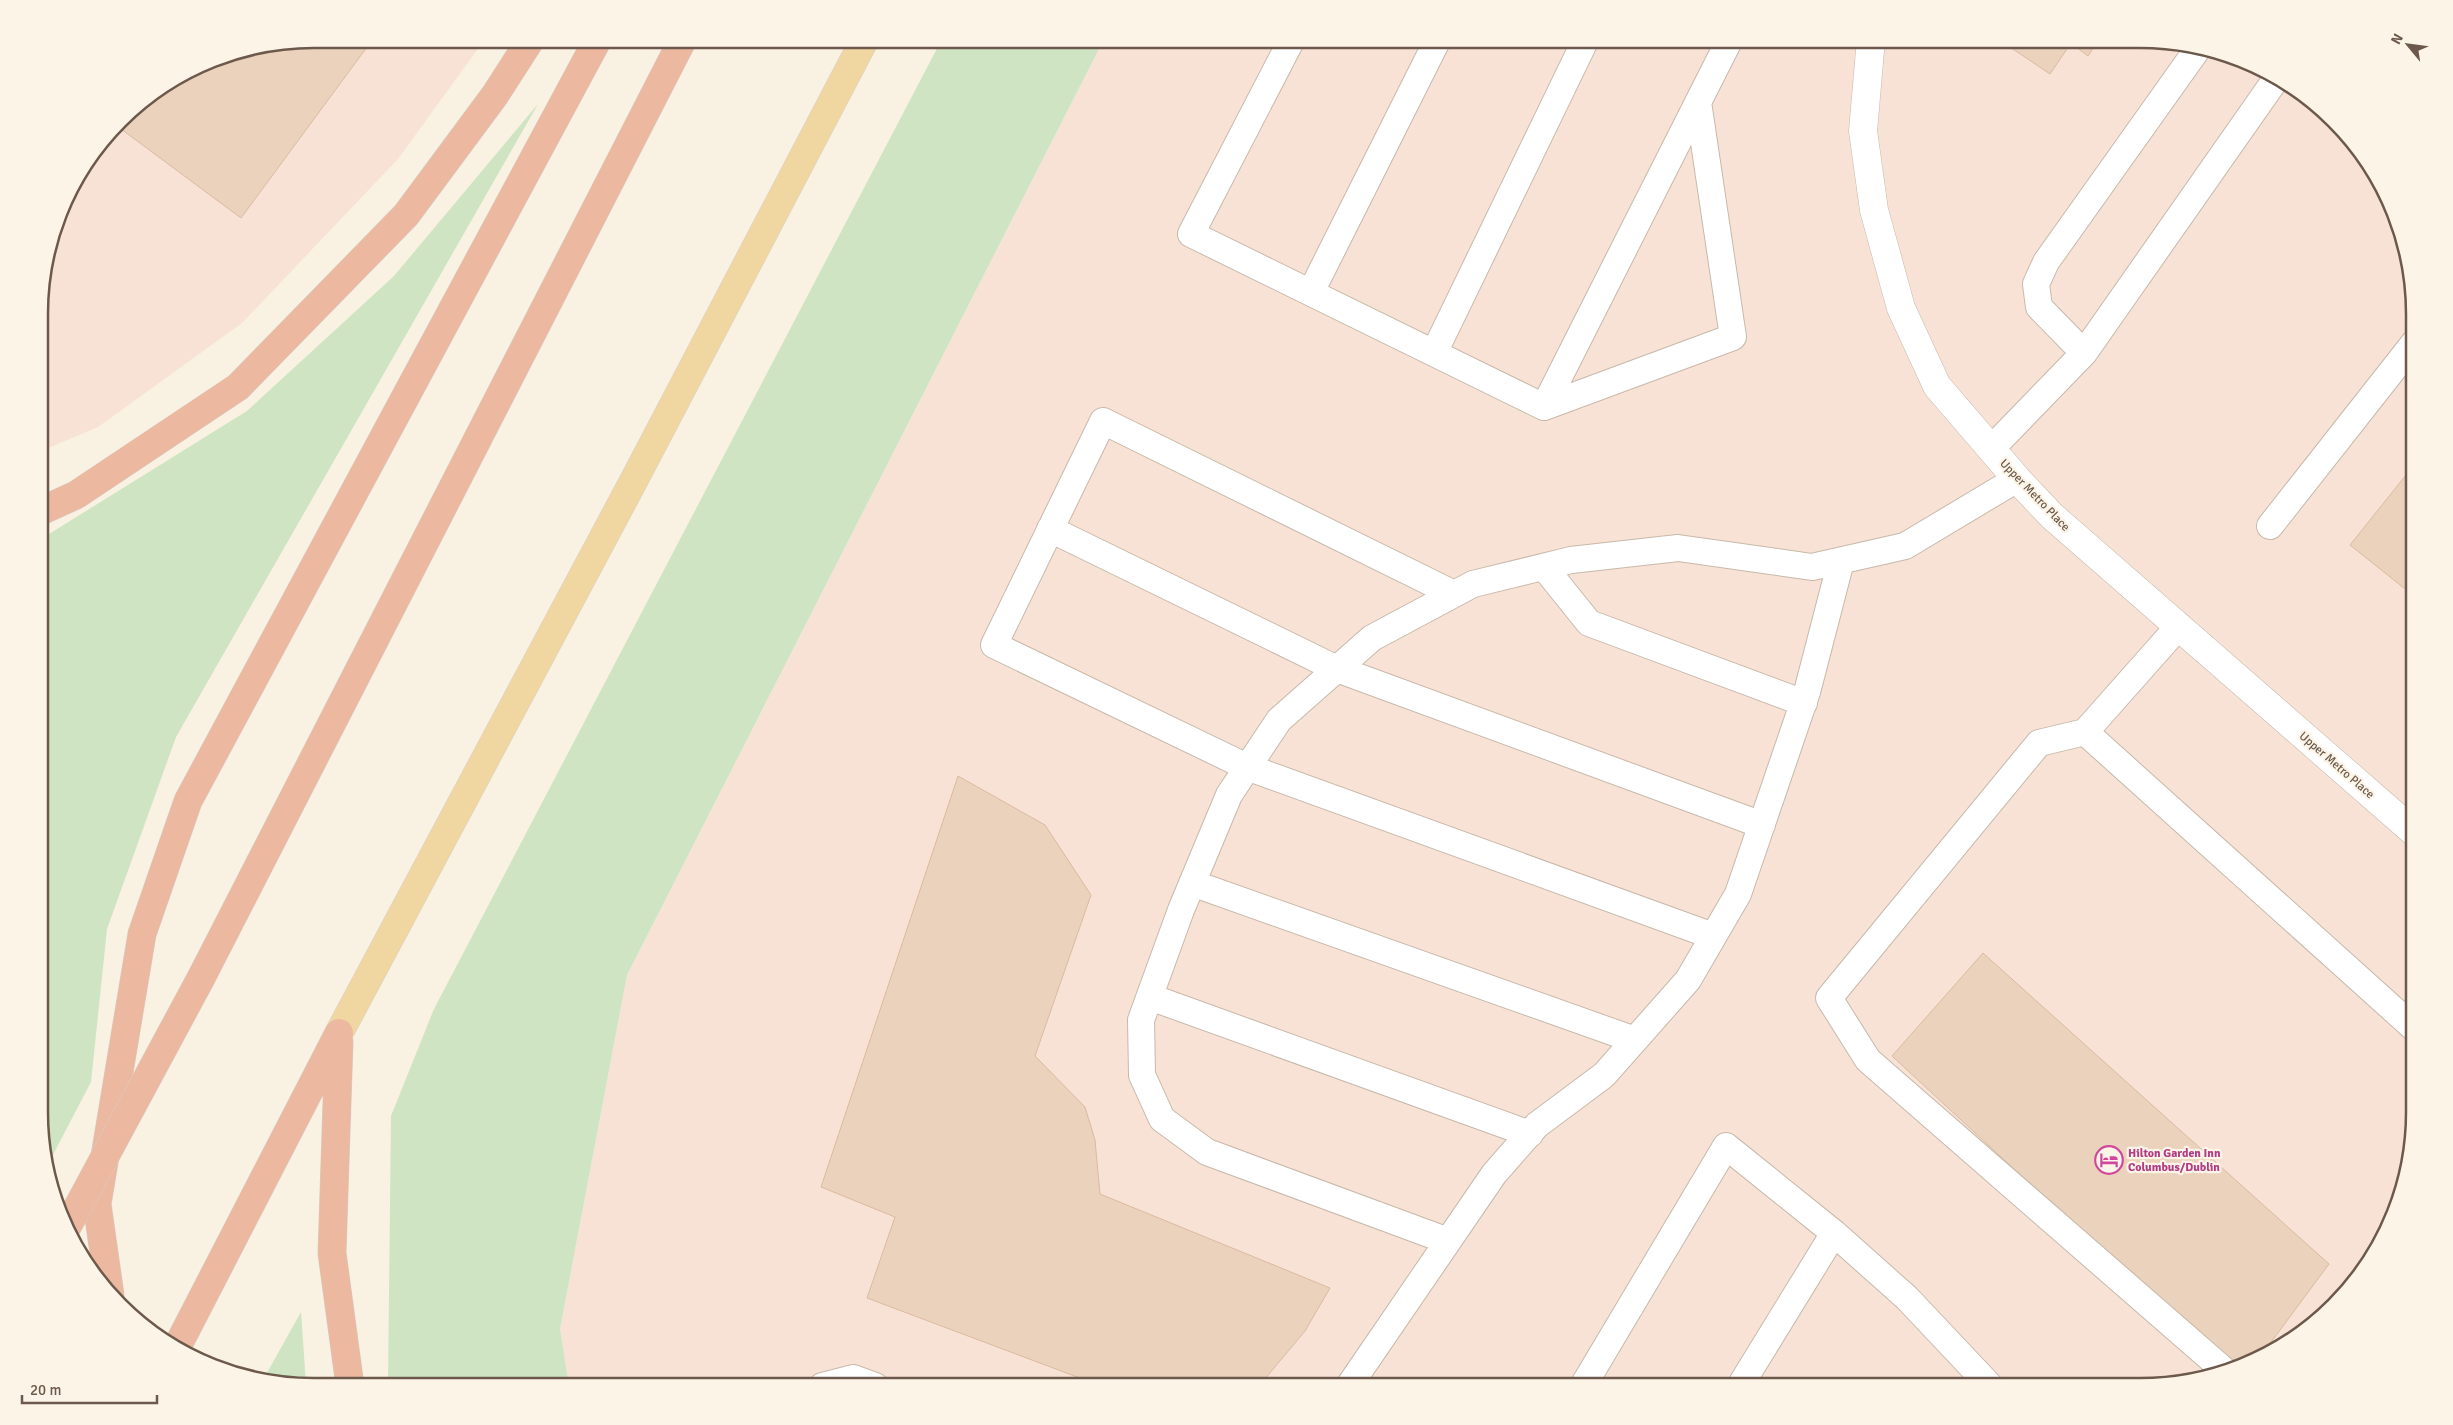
<svg xmlns="http://www.w3.org/2000/svg" width="2453" height="1425" font-family="Signika,sans-serif">
<style>
.commercial{fill:#f8e2d6}
.green{fill:#cee4c2}
.building{fill:#ead2bc;stroke:#dbba9f}
.lines{fill:none;stroke-linecap:round;stroke-linejoin:round}
.service-casing{stroke:#c7b9aa;stroke-width:28}
.minor-casing{stroke:#c7b9aa;stroke-width:29}
.primary-casing{stroke:#d6d1cd;stroke-width:29}
.motorway-casing{stroke:#d6d1cd;stroke-width:29}
.service{stroke:#fff;stroke-width:26}
.minor{stroke:#fff;stroke-width:28}
.primary{stroke:#f0d7a1;stroke-width:28}
.motorway{stroke:#ecb89f;stroke-width:28}
.motorway-bridge-casing{stroke:#d6d1cd;stroke-width:29;stroke-linecap:butt}
.motorway-bridge{stroke:#ecb89f;stroke-width:28}
.labels{text-anchor:middle;stroke-width:4.5;stroke-linejoin:round;paint-order:stroke}
.street-label{font-size:12px;fill:#6c594b;stroke:#fcf5e7}
.hotel-label{font-size:12px;font-weight:bold;fill:#b23c85;stroke:#fcf5e7;text-anchor:start}
.rim{fill:none;stroke:#6c594b;stroke-width:2.5}
</style>
<rect width="100%" height="100%" fill="#f9f1e1"/>
<path class="commercial" d="M313,39H485L398,159L242,323L98,427L41,451V278L67,192L132,107L209,60Z
M1104,39H2140L2211,48L2277,76L2334,119L2377,176L2400,225L2414,295V1129L2405,1183L2377,1249L2334,1306L2277,1349L2228,1372L2157,1386H569L560,1329L627,975Z"/>
<path class="green" d="M942,39H1104L627,975L560,1329L569,1386H388L391,1116L434,1009Z
M538,104L176,737L107,929L91,1082L46,1168L41,1147V539L247,411L394,276Z
M301,1312L306,1385L263,1380Z"/>
<path class="building" d="M314,39H373L241,218L117,126L132,107L209,60Z
M1998,39H2099L2088,56L2071,43L2050,74Z
M2414,465V596L2350,545Z
M958,776L1045,825L1091,895L1035,1056L1085,1107L1095,1140L1100,1194L1330,1288L1305,1331L1259,1386H1101L867,1298L895,1217L821,1187Z
M1983,953L2329,1264L2260,1357L2231,1370L1892,1056Z"/>
<g class="lines">
<defs>
<path id="service" d="M1292,39L1191,234L1544,407L1730,39
M1311,292L1438,39
M1434,353L1586,39
M2084,353L2039,307L2036,284L2046,262L2199,47
M1544,407L1733,337L1698,102
M1991,449L2084,353L2278,76
M2270,526L2414,343
M1050,529L1337,669L1762,825
M1544,567L1589,623L1804,703
M1454,594L1103,421L994,645L1247,767L1713,936
M2179,626L2085,732L2039,743L1829,998L1868,1060L2226,1372
M2085,732L2414,1028
M1192,883L1635,1040
M1150,997L1530,1134
M1448,1241L1207,1152L1162,1119L1142,1075L1141,1020L1181,910L1229,795L1279,720L1372,638L1473,584L1571,560L1678,548L1812,567L1905,546L2017,479
M822,1386L853,1378L875,1386
M1349,1386L1494,1174L1537,1125L1604,1075L1688,980L1738,894L1807,692L1841,561
M1583,1386L1726,1146L1834,1233L1907,1298L1990,1386
M1740,1386L1834,1233"/>
<path id="minor" d="M1871,39L1863,131L1874,210L1901,308L1937,386L2017,479L2052,516L2414,832"/>
<path id="primary" d="M339,1033L633,482L865,39"/>
<path id="motorway" d="M41,511L76,495L238,387L406,215L495,95L531,39
M201,978L683,39
M339,1042L332,1253L350,1386
M110,1295L97,1204L142,934L188,801L598,39
M176,1349L339,1033"/>
</defs>
<use href="#service" class="service-casing"/>
<use href="#minor" class="minor-casing"/>
<use href="#primary" class="primary-casing"/>
<use href="#motorway" class="motorway-casing"/>
<use href="#service" class="service"/>
<use href="#minor" class="minor"/>
<use href="#primary" class="primary"/>
<use href="#motorway" class="motorway"/>
<defs>
<path id="motorway-bridge" d="M67,1227L201,978"/>
</defs>
<use href="#motorway-bridge" class="motorway-bridge-casing"/>
<use href="#motorway-bridge" class="motorway-bridge"/>
</g>
<defs>
<symbol id="hotel-ring" viewBox="-11 -11 22 22"><circle r="9.5" fill="#fcf5e7" stroke="#d1479c" stroke-width="1.5"/><path d="M-6-4.5h1.5V1H6V5H4.5V3h-9V5H-6ZM-4 0a1.8 1.8 0 1 1 3.6 0ZM.5 0V-2.5h3Q6-2.5 6 0Z" fill="#d1479c"/></symbol>
</defs>
<g fill-rule="evenodd">
<use href="#hotel-ring" x="2093" y="1144" width="32" height="32"/>
</g>
<g class="labels">
<g class="street-label">
<text transform="translate(2035 495) rotate(46)" y="4">Upper Metro Place</text>
<text transform="translate(2337 765) rotate(41)" y="4">Upper Metro Place</text>
</g>
<g class="hotel-label">
<text x="2128" y="1157">Hilton Garden Inn<tspan x="2128" dy="14">Columbus/Dublin</tspan></text>
</g>
</g>
<path d="M0 0H2453V1425H0ZM314 48H2140A266 266 0 0 1 2406 314V1112A266 266 0 0 1 2140 1378H314A266 266 0 0 1 48 1112V314A266 266 0 0 1 314 48Z" fill="#fcf5e7" fill-rule="evenodd"/>
<path class="rim" d="M314 48H2140A266 266 0 0 1 2406 314V1112A266 266 0 0 1 2140 1378H314A266 266 0 0 1 48 1112V314A266 266 0 0 1 314 48Z"/>
<g transform="translate(2408 45) rotate(299)" stroke="#fcf5e7" stroke-width="4" paint-order="stroke">
<path d="M0-4L9 19L0 12L-9 19Z" fill="#6c594b"/>
<text y="-8" font-size="14" font-weight="bold" text-anchor="middle" fill="#6c594b">N</text>
</g>
<path d="M22 1395v8h135v-8" fill="none" stroke="#6c594b" stroke-width="2.5"/>
<text x="30" y="1395" font-size="15" fill="#6c594b" stroke="#fcf5e7" stroke-width="4" paint-order="stroke">20 m</text>
</svg>
